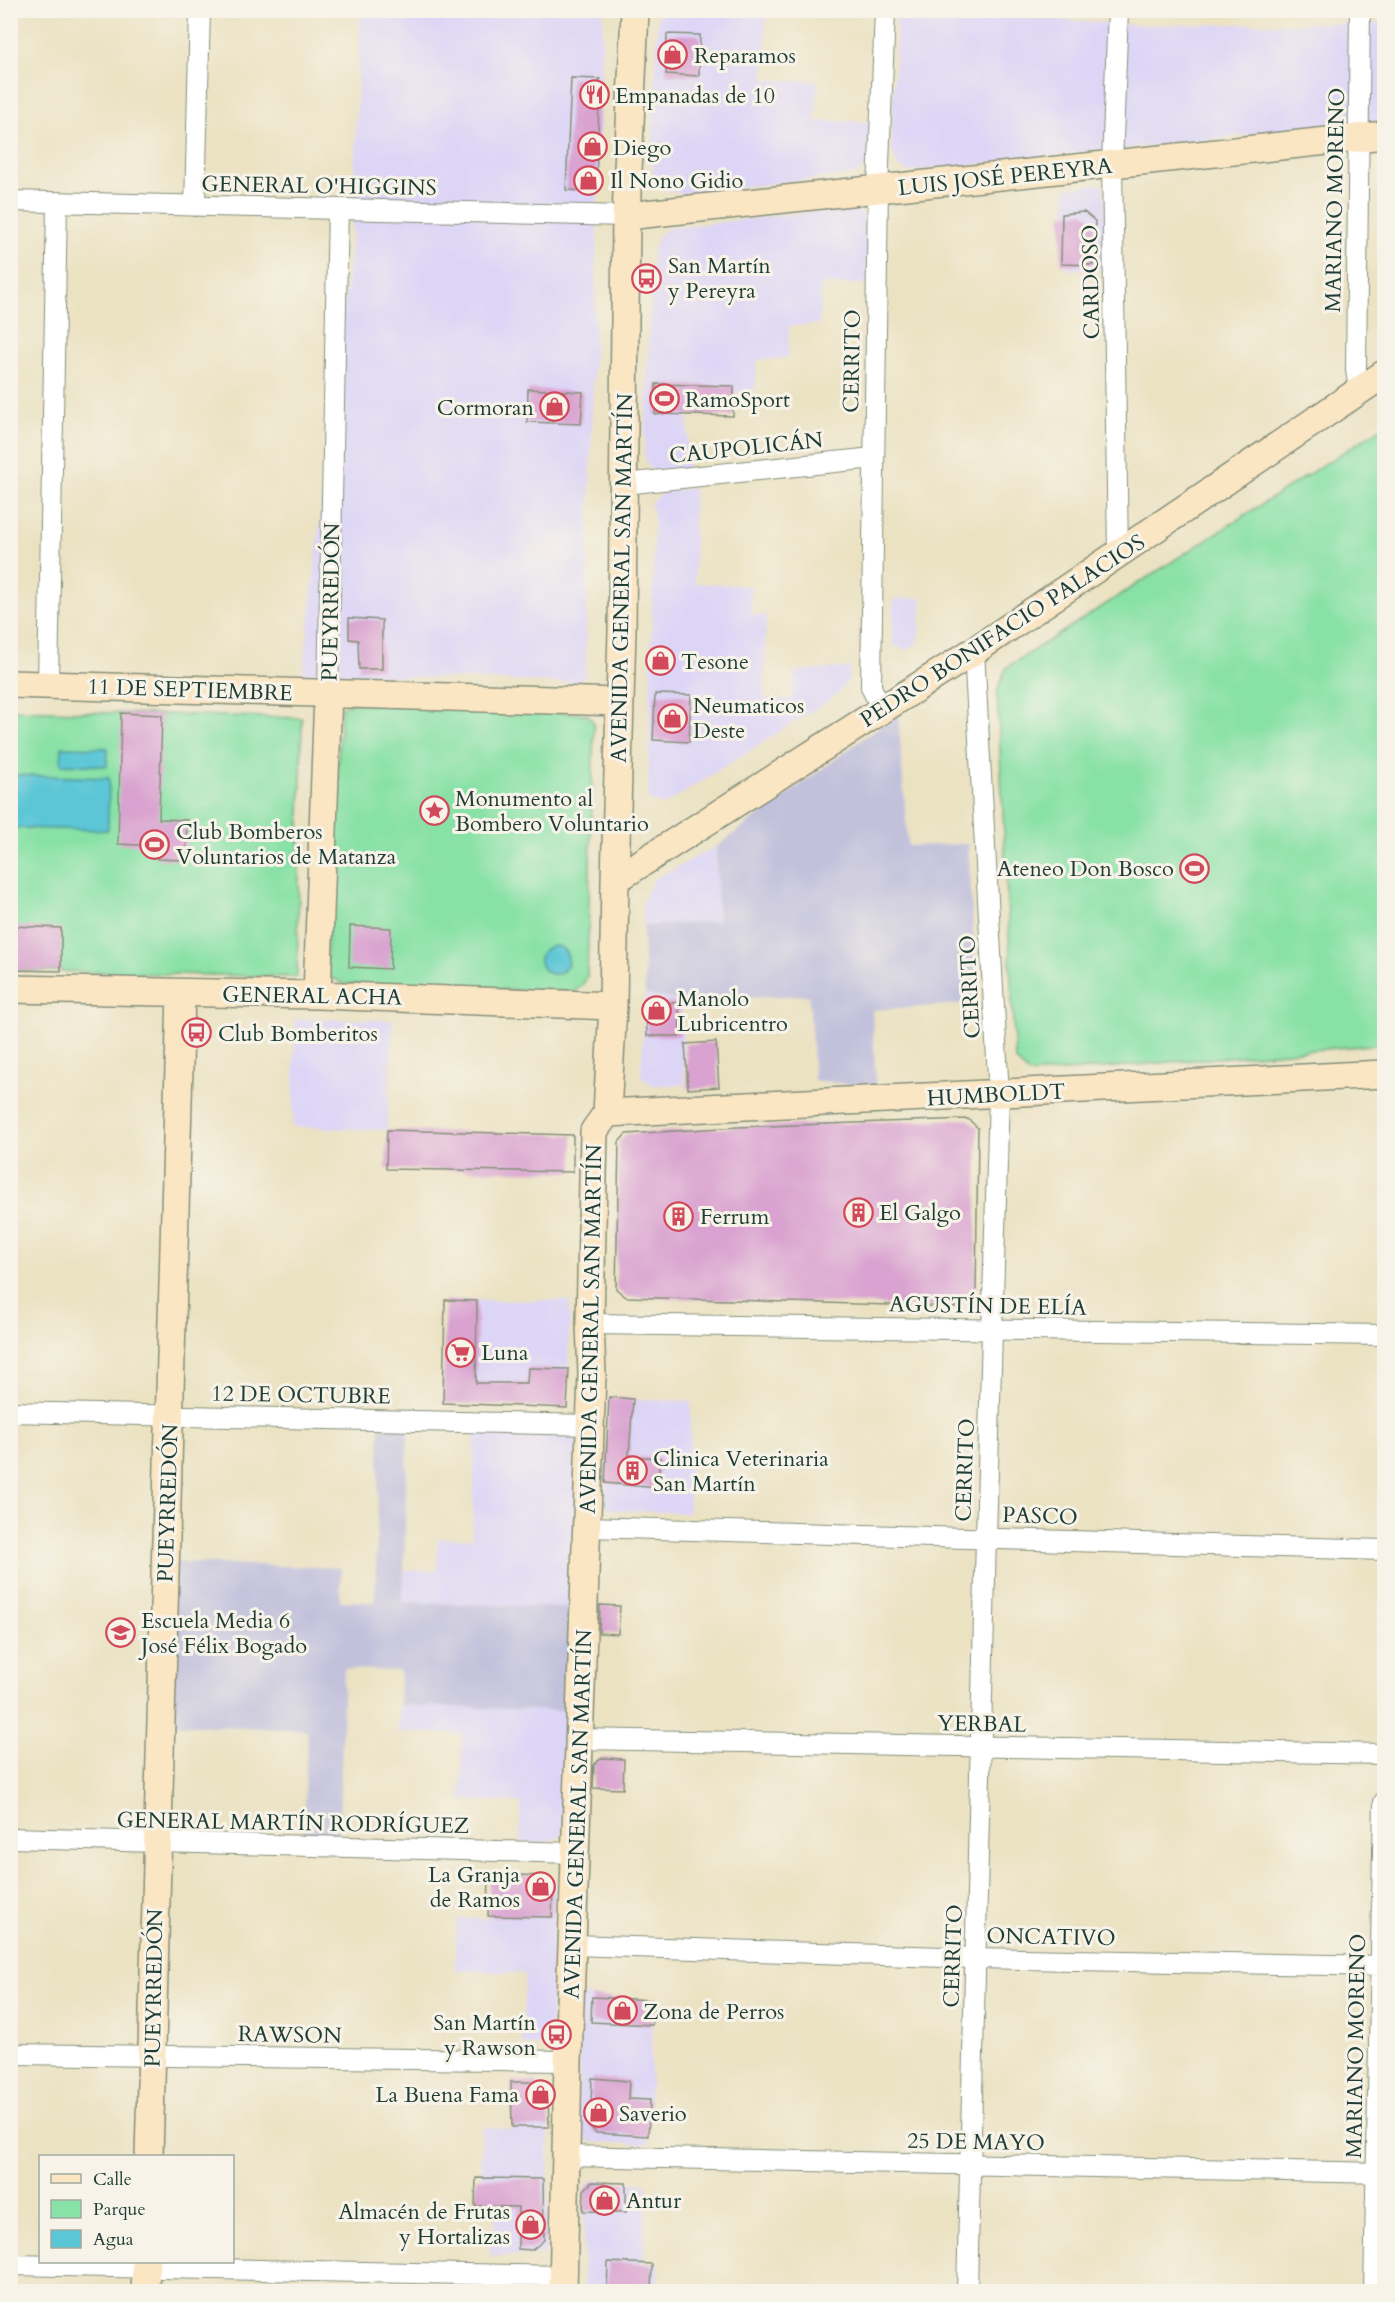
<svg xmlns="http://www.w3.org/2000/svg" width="1395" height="2302" font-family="Cardo,serif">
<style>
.built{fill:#ddd5f6}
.industrial{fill:#c2c1dc}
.green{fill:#88e1a6;stroke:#548f6d;stroke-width:1.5}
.water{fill:#5bc6d6;stroke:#3d8285;stroke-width:1.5}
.building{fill:#d9a2d0}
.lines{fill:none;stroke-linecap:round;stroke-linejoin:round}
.street-casing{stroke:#85907b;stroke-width:22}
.secondary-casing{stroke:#85907b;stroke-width:30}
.street{stroke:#fff;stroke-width:20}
.secondary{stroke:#fbe6c4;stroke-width:27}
.labels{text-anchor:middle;stroke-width:6;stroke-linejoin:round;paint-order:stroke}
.poi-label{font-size:22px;fill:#1f3d34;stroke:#f7f3e8;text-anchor:start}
.street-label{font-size:22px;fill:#1f3d34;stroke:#f7f3e8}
</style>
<rect width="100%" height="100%" fill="#f7f3e8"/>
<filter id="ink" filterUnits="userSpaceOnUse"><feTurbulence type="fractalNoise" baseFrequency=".0167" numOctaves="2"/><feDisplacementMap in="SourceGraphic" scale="12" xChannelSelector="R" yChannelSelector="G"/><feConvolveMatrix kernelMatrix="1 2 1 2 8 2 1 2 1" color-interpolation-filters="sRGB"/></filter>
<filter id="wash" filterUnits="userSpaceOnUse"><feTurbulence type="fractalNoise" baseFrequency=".008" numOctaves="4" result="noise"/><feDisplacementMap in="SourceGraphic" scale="24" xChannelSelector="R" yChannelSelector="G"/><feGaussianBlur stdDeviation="1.35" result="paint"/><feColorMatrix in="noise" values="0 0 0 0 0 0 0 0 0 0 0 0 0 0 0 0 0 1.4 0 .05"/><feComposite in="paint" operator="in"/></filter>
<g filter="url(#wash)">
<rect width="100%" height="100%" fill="#ebe2c2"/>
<path class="built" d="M361,11H603L585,676L576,683L303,673L351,243Z
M658,11H766L764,80L818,81L815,121L870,122L872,159L866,168L856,174L682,194L664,190L654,179L652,163Z
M897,11H937L1134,25L1384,23V120L909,172L897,166L891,147Z
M1095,184L1104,186L1106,270L1066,269V189Z
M843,208H856L869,221V284L821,285L819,324L789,326L788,358L757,360L755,391L734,393L733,416L688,415V471L654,472L648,466L644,457L653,249L657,238L662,232L670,228Z
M693,487L695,583L751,586V615H766L764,699H792L795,672L850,667L849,679L837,695L664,805L648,800L654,515L650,504L663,492Z
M922,598L918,644L907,650L892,645L893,599Z
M716,847L718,921L643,926L642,903L654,879Z
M645,994L681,1001L685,1085H653L641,1077Z
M295,1019L393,1020L387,1130L293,1127Z
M445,1300L570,1301L567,1408L443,1403Z
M608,1399L691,1401L689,1513L611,1510L605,1505Z
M475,1430L561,1433L574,1438L581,1448L575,1608L403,1602L404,1570L437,1571L438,1538L472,1539Z
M399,1705L572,1711L569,1820L561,1835L544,1843L520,1842L521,1802L461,1800L462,1734L398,1732Z
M490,1874L549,1876L556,1883L550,2042L544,2045H522L525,1973L455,1970L457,1919H489Z
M581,1996L653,2000L648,2144L591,2142L583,2137L578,2126Z
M512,2082H537L549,2095L547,2249L541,2255L490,2256V2233L495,2232V2214L480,2212L482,2127L513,2130Z
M593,2180L647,2184L643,2263H659L658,2291L583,2292L584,2189Z
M509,2284L542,2285L555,2292H509Z"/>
<path class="industrial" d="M898,713L908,846L968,844L977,1003L872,1010L876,1088L814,1080L809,995L681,1001L645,994L643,926L718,921L716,847Z
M380,1427L408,1428L403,1602L575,1608L572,1711L399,1705L400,1671L344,1669L339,1835L304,1834L307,1730L168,1724L173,1562L341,1568L340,1601L375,1602Z"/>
<path class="green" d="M1384,426V1044L1030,1074L1015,1060L997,692L1006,668Z
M351,703L587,714L594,723L587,977L582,986L573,992L344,984L332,978L326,966L341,707Z
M11,710L302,718L297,977L11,970Z"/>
<path class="water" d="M62,747L108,748L107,766L61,764Z
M11,775L109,778L108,830L11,828Z
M540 960a14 14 0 1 1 28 0a14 14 0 1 1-28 0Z"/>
<g id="blocks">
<path class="building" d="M667,34L700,35L699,76L666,74Z
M571,78L600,79L596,183L587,191L566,190Z
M1084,212L1095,221L1093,265L1061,264L1062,214Z
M656,384L734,386L733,416L655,414Z
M528,389L583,392L581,424L527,422Z
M349,618L382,620V669H359L358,640L349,639Z
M655,694L691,695L689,742L653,740Z
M121,713L162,715L159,819L187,820L186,860L157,859L158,846L118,844Z
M10,926L61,928V971L10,970Z
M350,926L391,928L390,969L349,967Z
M646,1003H679L680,1036H647Z
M716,1042L719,1087L688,1089L685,1044Z
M968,1119L978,1128L976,1297L958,1307L626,1297L616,1289L619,1142L626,1134L738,1127Z
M387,1130L573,1135V1172L386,1169Z
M445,1300L477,1301L476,1383H527L528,1368L569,1369L567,1408L443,1403Z
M609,1397L633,1399L629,1456L660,1458L657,1488L605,1483Z
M600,1605L620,1606L618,1634L599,1633Z
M601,1758L624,1759L623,1789L593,1788L594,1765Z
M489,1874L547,1876L553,1883L552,1917L488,1916Z
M592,1997L653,2000L652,2025L591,2022Z
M592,2078L629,2081L628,2099L650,2100L648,2136L596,2133L590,2126Z
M511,2082H536L548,2096L549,2127H512Z
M476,2178L543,2179L544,2240L532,2250L518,2249V2207L475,2206Z
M592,2182L626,2183V2212L583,2211L584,2190Z
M608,2262L652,2264L651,2292H607Z"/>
</g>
</g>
<g filter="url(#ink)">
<use href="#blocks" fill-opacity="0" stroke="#85907b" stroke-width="1.5"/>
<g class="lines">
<defs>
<path id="street" d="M10,201L626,216
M195,206L200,10
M1359,390L1356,370L1360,10
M624,484L873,458
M1118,554L1112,164L1118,10
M48,684L57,203
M328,693L338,209
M882,710L871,687L878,189L885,10
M590,1324L1384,1335
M10,1412L590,1425
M587,1527L1384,1550
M579,1739L1384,1754
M10,1838L575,1853
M572,1945L976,1958L1384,1966
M10,2054L568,2061
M566,2156L1384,2173
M10,2265L564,2276
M967,2292L986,1537L999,1095L974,651
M1374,2292L1384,1802"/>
<path id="secondary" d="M626,216L1384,135
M10,684L620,702
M615,880L974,651L1384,374
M10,989L317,995L613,1006
M317,995L328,693
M607,1113L1384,1074
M149,2156L181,993
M145,2292L146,2262
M563,2292L568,2061L592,1374L590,1324L594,1131L607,1113L613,1006L615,880L622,630L626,216L635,10"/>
</defs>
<use href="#street" class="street-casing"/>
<use href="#secondary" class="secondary-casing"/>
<use href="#street" class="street"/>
<use href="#secondary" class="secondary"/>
</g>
</g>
<defs>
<symbol id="shop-ring" viewBox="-11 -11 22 22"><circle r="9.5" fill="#f7f3e8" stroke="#d1495b" stroke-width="1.5"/><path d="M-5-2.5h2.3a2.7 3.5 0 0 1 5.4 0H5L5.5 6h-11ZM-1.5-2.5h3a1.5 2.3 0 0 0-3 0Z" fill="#d1495b"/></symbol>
<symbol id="restaurant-ring" viewBox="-11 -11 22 22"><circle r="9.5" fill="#f7f3e8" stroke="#d1495b" stroke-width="1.5"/><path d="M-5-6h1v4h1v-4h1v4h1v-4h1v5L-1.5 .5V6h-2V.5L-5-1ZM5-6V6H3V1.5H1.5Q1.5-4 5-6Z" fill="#d1495b"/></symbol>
<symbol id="bus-ring" viewBox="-11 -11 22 22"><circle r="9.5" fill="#f7f3e8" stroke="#d1495b" stroke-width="1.5"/><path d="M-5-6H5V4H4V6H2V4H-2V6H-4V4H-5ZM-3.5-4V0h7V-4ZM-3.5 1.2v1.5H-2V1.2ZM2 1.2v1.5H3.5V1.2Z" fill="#d1495b"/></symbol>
<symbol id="stadium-ring" viewBox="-11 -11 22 22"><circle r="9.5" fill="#f7f3e8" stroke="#d1495b" stroke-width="1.5"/><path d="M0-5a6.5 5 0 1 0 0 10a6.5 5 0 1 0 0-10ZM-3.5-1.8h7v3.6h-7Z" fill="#d1495b"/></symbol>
<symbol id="sight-ring" viewBox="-11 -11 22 22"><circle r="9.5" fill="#f7f3e8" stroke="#d1495b" stroke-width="1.5"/><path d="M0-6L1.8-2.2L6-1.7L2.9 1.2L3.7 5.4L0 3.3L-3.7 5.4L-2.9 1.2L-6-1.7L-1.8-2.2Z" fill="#d1495b"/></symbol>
<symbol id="building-ring" viewBox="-11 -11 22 22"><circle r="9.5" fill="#f7f3e8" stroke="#d1495b" stroke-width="1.5"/><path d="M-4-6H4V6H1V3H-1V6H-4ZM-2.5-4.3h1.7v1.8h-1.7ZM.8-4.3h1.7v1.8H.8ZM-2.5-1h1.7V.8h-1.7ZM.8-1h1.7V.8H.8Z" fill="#d1495b"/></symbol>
<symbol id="supermarket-ring" viewBox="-11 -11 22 22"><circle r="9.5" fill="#f7f3e8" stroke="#d1495b" stroke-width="1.5"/><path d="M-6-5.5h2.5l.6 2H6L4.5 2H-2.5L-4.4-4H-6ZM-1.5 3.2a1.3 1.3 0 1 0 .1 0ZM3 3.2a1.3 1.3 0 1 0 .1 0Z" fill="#d1495b"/></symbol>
<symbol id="school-ring" viewBox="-11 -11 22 22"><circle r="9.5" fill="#f7f3e8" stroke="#d1495b" stroke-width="1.5"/><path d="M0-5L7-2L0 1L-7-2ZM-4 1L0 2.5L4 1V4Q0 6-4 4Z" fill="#d1495b"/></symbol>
</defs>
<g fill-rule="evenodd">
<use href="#shop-ring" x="656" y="38" width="33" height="33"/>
<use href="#restaurant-ring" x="578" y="78" width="33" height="33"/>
<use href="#shop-ring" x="576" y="130" width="33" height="33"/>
<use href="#shop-ring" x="572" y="164" width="33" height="33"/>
<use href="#bus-ring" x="630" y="262" width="33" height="33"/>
<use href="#stadium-ring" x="648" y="382" width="33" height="33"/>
<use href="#shop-ring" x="538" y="390" width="33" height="33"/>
<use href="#shop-ring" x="644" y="644" width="33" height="33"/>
<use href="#shop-ring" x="656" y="702" width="33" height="33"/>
<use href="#sight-ring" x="418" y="794" width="33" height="33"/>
<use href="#stadium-ring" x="138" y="828" width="33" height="33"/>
<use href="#stadium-ring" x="1178" y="852" width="33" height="33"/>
<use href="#shop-ring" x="640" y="994" width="33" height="33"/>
<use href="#bus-ring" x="180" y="1016" width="33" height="33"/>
<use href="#building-ring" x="842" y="1196" width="33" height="33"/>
<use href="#building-ring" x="662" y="1200" width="33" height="33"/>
<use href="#supermarket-ring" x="444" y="1336" width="33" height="33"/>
<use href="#building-ring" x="616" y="1454" width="33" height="33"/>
<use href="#school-ring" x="104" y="1616" width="33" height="33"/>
<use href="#shop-ring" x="524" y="1870" width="33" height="33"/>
<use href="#shop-ring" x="606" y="1994" width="33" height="33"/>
<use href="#bus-ring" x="540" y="2018" width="33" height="33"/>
<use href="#shop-ring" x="524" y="2078" width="33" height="33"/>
<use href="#shop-ring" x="582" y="2096" width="33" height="33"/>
<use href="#shop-ring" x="588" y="2184" width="33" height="33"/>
<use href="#shop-ring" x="514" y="2208" width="33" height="33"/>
</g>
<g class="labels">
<g class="poi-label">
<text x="694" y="63">Reparamos</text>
<text x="615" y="103">Empanadas de 10</text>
<text x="613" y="155">Diego</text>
<text x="610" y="188">Il Nono Gidio</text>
<text x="668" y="273">San Martín<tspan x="668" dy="25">y Pereyra</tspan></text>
<text x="685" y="407">RamoSport</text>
<text x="534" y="415" text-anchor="end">Cormoran</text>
<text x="681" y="669">Tesone</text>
<text x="693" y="713">Neumaticos<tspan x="693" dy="25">Deste</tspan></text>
<text x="455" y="806">Monumento al<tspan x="455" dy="25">Bombero Voluntario</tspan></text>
<text x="176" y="839">Club Bomberos<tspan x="176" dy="25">Voluntarios de Matanza</tspan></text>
<text x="1174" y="876" text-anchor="end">Ateneo Don Bosco</text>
<text x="677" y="1006">Manolo<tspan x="677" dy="25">Lubricentro</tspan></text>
<text x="218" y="1041">Club Bomberitos</text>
<text x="879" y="1220">El Galgo</text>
<text x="700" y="1224">Ferrum</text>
<text x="481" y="1360">Luna</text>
<text x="653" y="1466">Clinica Veterinaria<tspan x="653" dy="25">San Martín</tspan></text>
<text x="141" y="1628">Escuela Media 6<tspan x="141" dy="25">José Félix Bogado</tspan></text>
<text x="520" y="1882" text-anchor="end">La Granja<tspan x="520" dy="25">de Ramos</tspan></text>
<text x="643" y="2019">Zona de Perros</text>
<text x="536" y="2030" text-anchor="end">San Martín<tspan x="536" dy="25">y Rawson</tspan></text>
<text x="519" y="2102" text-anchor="end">La Buena Fama</text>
<text x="619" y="2121">Saverio</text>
<text x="626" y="2208">Antur</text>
<text x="510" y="2219" text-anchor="end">Almacén de Frutas<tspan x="510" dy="25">y Hortalizas</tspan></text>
</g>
<g class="street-label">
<text transform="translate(1005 176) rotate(-6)" y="8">LUIS JOSÉ PEREYRA</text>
<text transform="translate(319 185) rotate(1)" y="8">GENERAL O'HIGGINS</text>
<text transform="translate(1334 200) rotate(-89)" y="8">MARIANO MORENO</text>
<text transform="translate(1090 282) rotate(-91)" y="8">CARDOSO</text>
<text transform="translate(851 361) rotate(-89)" y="8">CERRITO</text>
<text transform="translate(746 447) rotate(-6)" y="8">CAUPOLICÁN</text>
<text transform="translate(621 578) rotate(-89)" y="8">AVENIDA GENERAL SAN MARTÍN</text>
<text transform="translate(330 602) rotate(-89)" y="8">PUEYRREDÓN</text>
<text transform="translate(1002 630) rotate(-33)" y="8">PEDRO BONIFACIO PALACIOS</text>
<text transform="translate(190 689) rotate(2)" y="8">11 DE SEPTIEMBRE</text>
<text transform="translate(969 987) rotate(-93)" y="8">CERRITO</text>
<text transform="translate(312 995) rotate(1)" y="8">GENERAL ACHA</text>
<text transform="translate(996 1094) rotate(-3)" y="8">HUMBOLDT</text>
<text transform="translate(988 1305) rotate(1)" y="8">AGUSTÍN DE ELÍA</text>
<text transform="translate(590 1329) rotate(-89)" y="8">AVENIDA GENERAL SAN MARTÍN</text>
<text transform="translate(301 1394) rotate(1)" y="8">12 DE OCTUBRE</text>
<text transform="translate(964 1470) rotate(-88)" y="8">CERRITO</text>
<text transform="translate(167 1503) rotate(-88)" y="8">PUEYRREDÓN</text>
<text transform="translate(1040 1515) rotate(2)" y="8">PASCO</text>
<text transform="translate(982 1723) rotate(1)" y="8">YERBAL</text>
<text transform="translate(577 1814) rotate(-88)" y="8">AVENIDA GENERAL SAN MARTÍN</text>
<text transform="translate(293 1822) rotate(1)" y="8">GENERAL MARTÍN RODRÍGUEZ</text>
<text transform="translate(1051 1936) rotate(1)" y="8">ONCATIVO</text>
<text transform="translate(952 1956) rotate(-88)" y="8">CERRITO</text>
<text transform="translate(153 1988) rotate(-89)" y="8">PUEYRREDÓN</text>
<text transform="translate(290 2034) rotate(1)" y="8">RAWSON</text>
<text transform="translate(1355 2046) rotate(-89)" y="8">MARIANO MORENO</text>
<text transform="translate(976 2141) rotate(1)" y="8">25 DE MAYO</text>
</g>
</g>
<rect width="1395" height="2302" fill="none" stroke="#f7f3e8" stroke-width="36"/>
<rect x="39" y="2155" width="195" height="108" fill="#f7f3e8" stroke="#a1aaa0" stroke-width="1.5"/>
<rect x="51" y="2174" width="30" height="9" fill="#fbe6c4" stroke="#a1aaa0" stroke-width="1.5"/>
<text x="93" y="2185" font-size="18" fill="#1f3d34">Calle</text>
<rect x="51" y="2200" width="30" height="18" fill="#88e1a6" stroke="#a1aaa0" stroke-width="1.5"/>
<text x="93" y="2215" font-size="18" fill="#1f3d34">Parque</text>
<rect x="51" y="2230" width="30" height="18" fill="#5bc6d6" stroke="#a1aaa0" stroke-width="1.5"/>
<text x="93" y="2245" font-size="18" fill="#1f3d34">Agua</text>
</svg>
